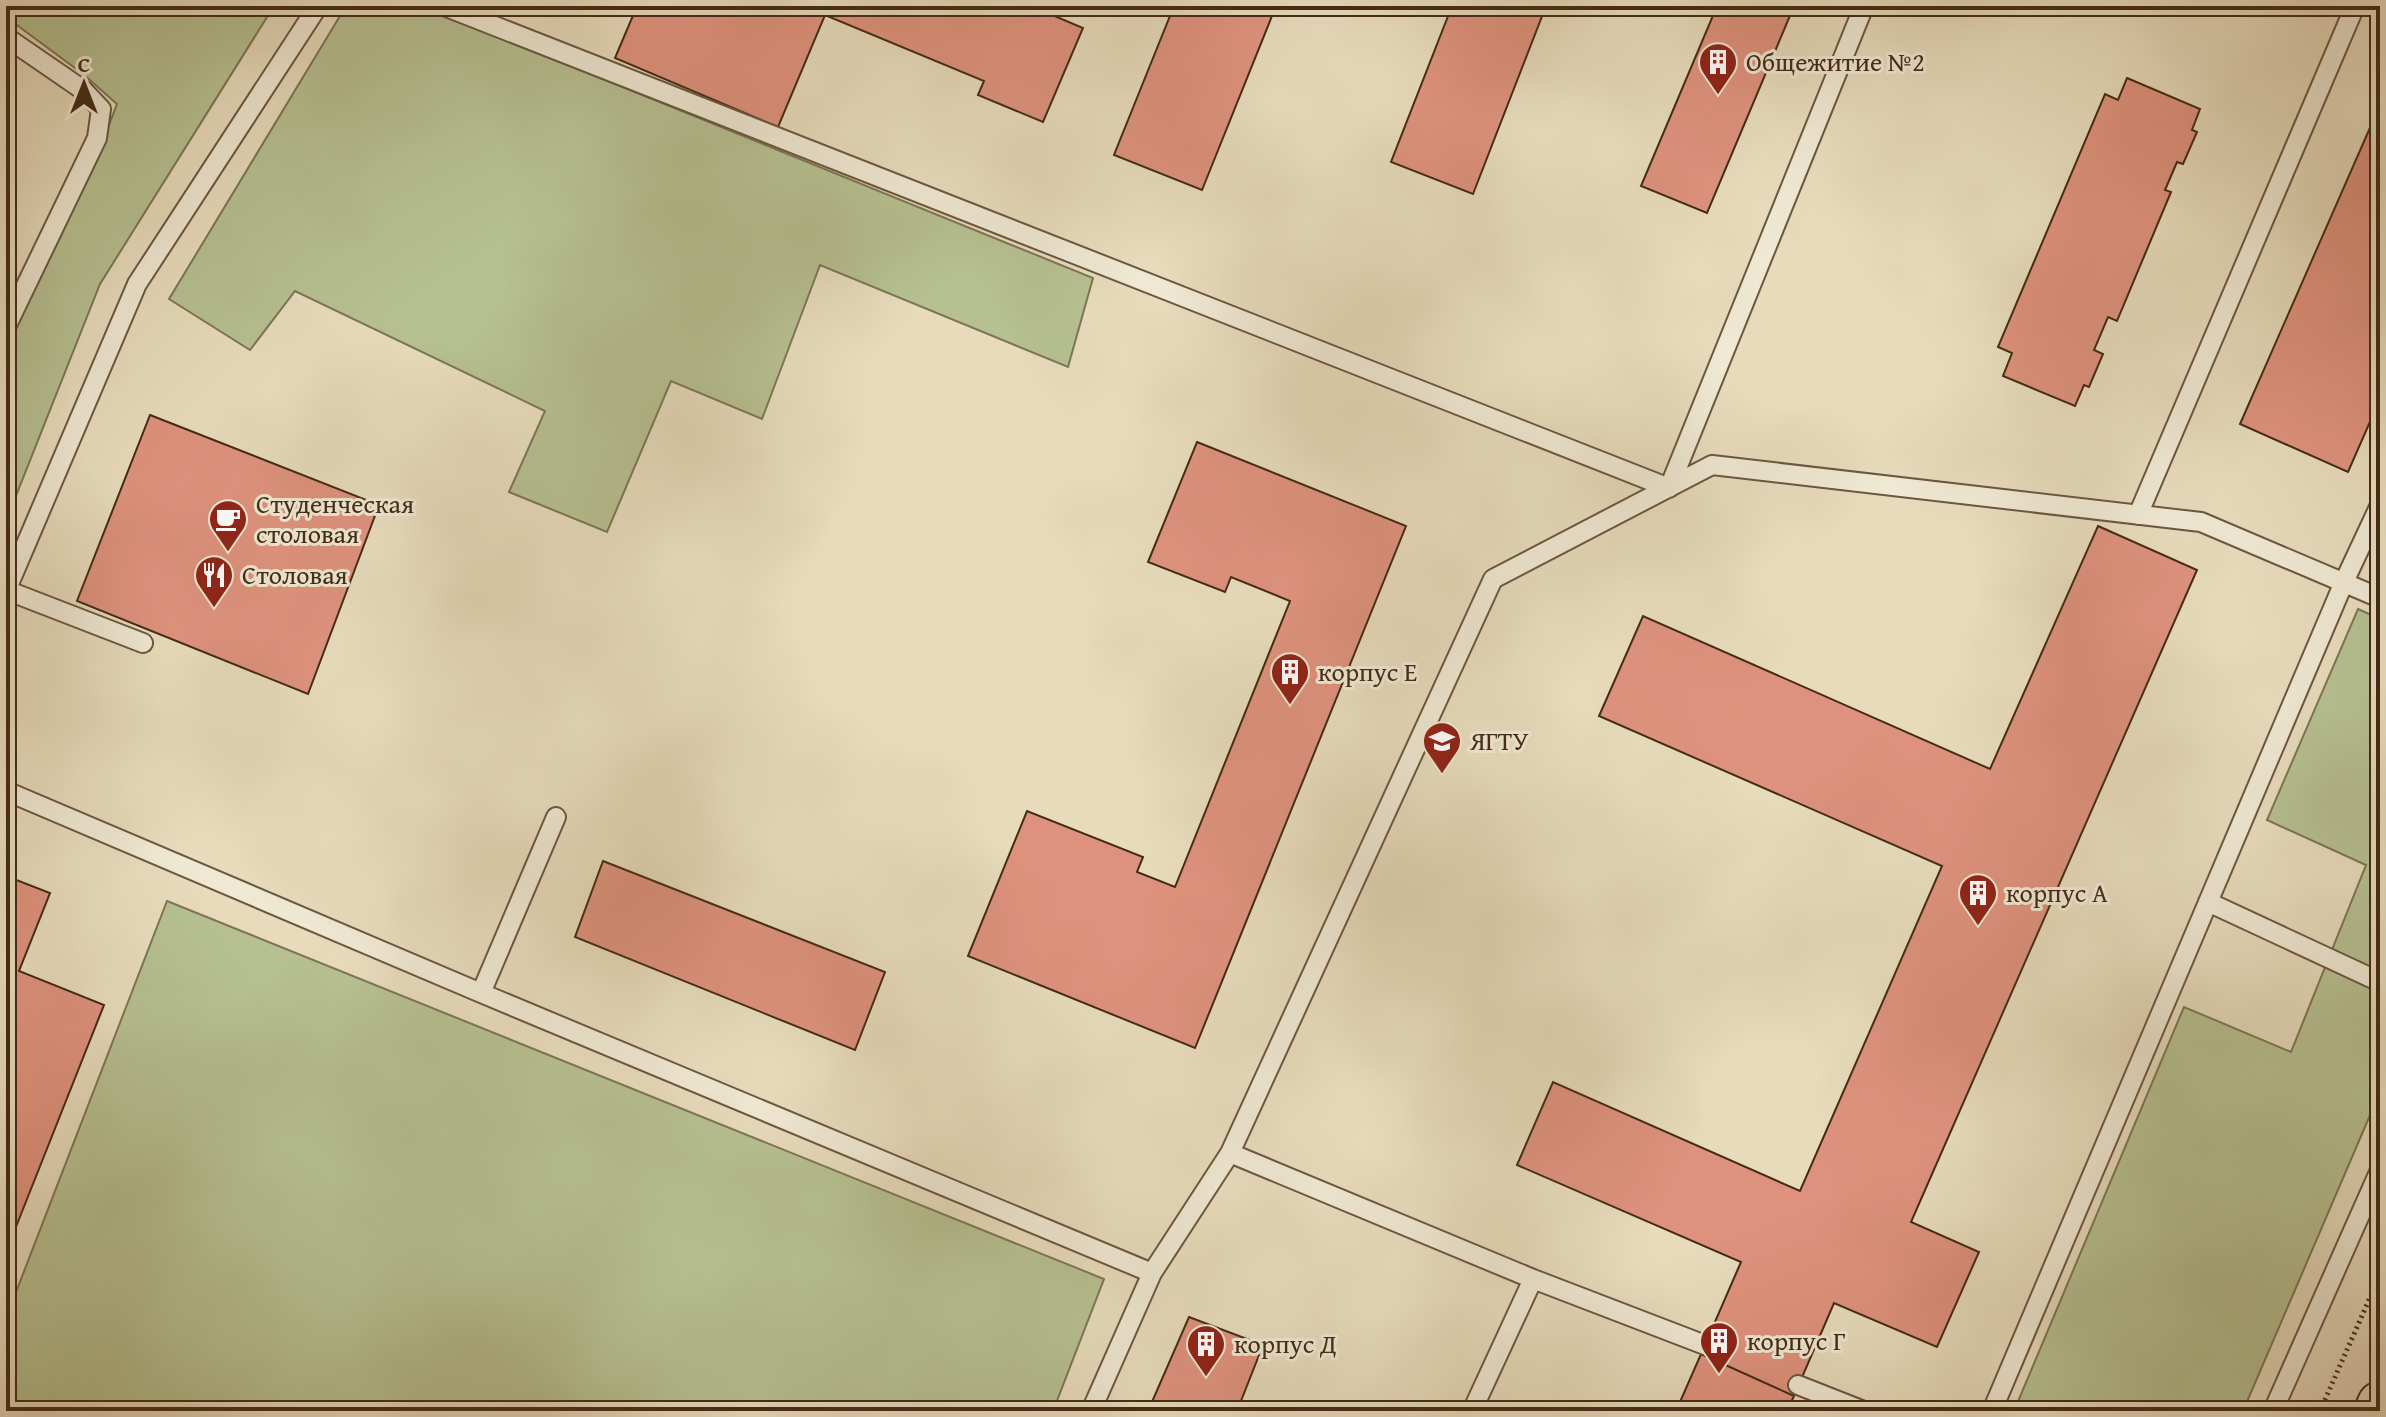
<svg xmlns="http://www.w3.org/2000/svg" width="2386" height="1417" font-family="'Gentium Book Plus',serif">
<style>
.green{fill:#b6c091;stroke:#7c7654;stroke-width:2}
.building{fill:#de927d;stroke:#432b17;stroke-width:2}
.lines{fill:none;stroke-linecap:round;stroke-linejoin:round}
.service-casing{stroke:#6c5740;stroke-width:22}
.primary-casing{stroke:#432b17;stroke-width:48}
.path{stroke:#432b17;stroke-width:5;stroke-dasharray:2 4;stroke-linecap:butt}
.service{stroke:#efe8d3;stroke-width:18}
.primary{stroke:#e7dbbc;stroke-width:44}
.labels{text-anchor:middle;stroke-width:6;stroke-linejoin:round;paint-order:stroke}
.poi-label{font-size:26px;fill:#432b17;stroke:#efe8d3;text-anchor:start}
</style>
<rect width="100%" height="100%" fill="#e7dbbc"/>
<filter id="stains"><feTurbulence type="fractalNoise" baseFrequency=".0025" numOctaves="4"/><feColorMatrix values="0 0 0 0 .2 0 0 0 0 .09 0 0 0 0 .02 0 0 0 .5 -.17"/></filter>
<radialGradient id="worn" r=".72"><stop offset=".6" stop-color="#630" stop-opacity="0"/><stop offset="1" stop-color="#630" stop-opacity=".3"/></radialGradient>
<path class="green" d="M6,6H274L100,284L6,521V343L102,143L117,104L83,74L6,17Z
M346,6H423L1093,278L1068,367L820,265L762,419L671,381L607,532L509,492L545,411L295,291L250,350L169,299Z
M2358,609L2380,619V1092L2243,1411H2014L2184,1007L2291,1052L2366,865L2267,820Z
M167,901L1104,1279L1053,1411H6V1318Z"/>
<path class="building" d="M637,6H998L1008,10L1010,6H1031L1083,28L1043,122L978,95L984,81L825,15L778,127L615,58Z
M1174,6H1276L1202,190L1114,155Z
M1452,6H1546L1473,194L1391,162Z
M1717,6H1794L1707,213L1641,186Z
M2127,78L2200,109L2192,130L2197,132L2183,164L2177,162L2165,190L2171,192L2117,321L2108,317L2094,350L2103,354L2089,387L2084,385L2075,406L2003,376L2012,353L1998,347L2105,94L2118,100Z
M2380,105V399L2348,472L2240,424Z
M150,415L379,505L308,694L77,601Z
M1197,442L1406,526L1195,1048L968,956L1027,811L1143,857L1137,872L1175,887L1290,601L1231,577L1225,592L1148,562Z
M2098,526L2197,570L1911,1222L1979,1252L1937,1347L1834,1303L1794,1396L1701,1354L1741,1262L1517,1165L1553,1082L1800,1191L1942,866L1599,716L1643,616L1990,769Z
M603,861L885,972L855,1050L575,937Z
M6,876L50,893L19,971L104,1005L6,1252Z
M1189,1317L1263,1345L1237,1411H1148Z
M1701,1354L1794,1396L1787,1411H1676Z"/>
<g class="lines">
<defs>
<path id="service" d="M444,6L1669,488L1864,6
M6,37L83,90L101,109L97,138L6,327
M2138,515L2355,6
M6,590L143,643
M6,591L137,284L318,6
M6,791L481,993L1152,1273
M2208,902L2380,982
M481,993L556,817
M1230,1153L1533,1279L1705,1345
M1798,1385L1864,1411
M1091,1411L1152,1273L1230,1153L1493,579L1712,465L2201,522L2380,598
M1472,1411L1533,1279
M1992,1411L2344,582L2380,505
M2273,1411L2380,1170"/>
<path id="primary" d="M2377,1411L2380,1404"/>
</defs>
<use href="#service" class="service-casing"/>
<use href="#primary" class="primary-casing"/>
<path class="path" d="M2375,1143L2380,1132
M2320,1411L2380,1275"/>
<use href="#service" class="service"/>
<use href="#primary" class="primary"/>
</g>
<defs>
<symbol id="building-pin" viewBox="-11 -11 22 30"><path d="M0 17L-7.5 6A9.5 9.5 0 1 1 7.5 6Z" fill="#8f2418" stroke="#efe8d3"/><path d="M-4-6H4V6H1V3H-1V6H-4ZM-2.5-4.3h1.7v1.8h-1.7ZM.8-4.3h1.7v1.8H.8ZM-2.5-1h1.7V.8h-1.7ZM.8-1h1.7V.8H.8Z" fill="#fff"/></symbol>
<symbol id="cafe-pin" viewBox="-11 -11 22 30"><path d="M0 17L-7.5 6A9.5 9.5 0 1 1 7.5 6Z" fill="#8f2418" stroke="#efe8d3"/><path d="M-5.5-4.5H6V0H3Q3 3.5 0 3.5H-2.5Q-5.5 3.5-5.5 0ZM3-3.2v2h1.7v-2ZM-6 4.5H4V6H-6Z" fill="#fff"/></symbol>
<symbol id="restaurant-pin" viewBox="-11 -11 22 30"><path d="M0 17L-7.5 6A9.5 9.5 0 1 1 7.5 6Z" fill="#8f2418" stroke="#efe8d3"/><path d="M-5-6h1v4h1v-4h1v4h1v-4h1v5L-1.5 .5V6h-2V.5L-5-1ZM5-6V6H3V1.5H1.5Q1.5-4 5-6Z" fill="#fff"/></symbol>
<symbol id="university-pin" viewBox="-11 -11 22 30"><path d="M0 17L-7.5 6A9.5 9.5 0 1 1 7.5 6Z" fill="#8f2418" stroke="#efe8d3"/><path d="M0-5L7-2L0 1L-7-2ZM-4 1L0 2.5L4 1V4Q0 6-4 4Z" fill="#fff"/></symbol>
</defs>
<g fill-rule="evenodd">
<use href="#building-pin" x="1696" y="40" width="44" height="60"/>
<use href="#cafe-pin" x="206" y="497" width="44" height="60"/>
<use href="#restaurant-pin" x="192" y="553" width="44" height="60"/>
<use href="#building-pin" x="1268" y="650" width="44" height="60"/>
<use href="#university-pin" x="1420" y="719" width="44" height="60"/>
<use href="#building-pin" x="1956" y="871" width="44" height="60"/>
<use href="#building-pin" x="1697" y="1319" width="44" height="60"/>
<use href="#building-pin" x="1184" y="1322" width="44" height="60"/>
</g>
<g class="labels">
<g class="poi-label">
<text x="1746" y="71">Общежитие №2</text>
<text x="256" y="513">Студенческая<tspan x="256" dy="30">столовая</tspan></text>
<text x="242" y="584">Столовая</text>
<text x="1318" y="681">корпус Е</text>
<text x="1470" y="750">ЯГТУ</text>
<text x="2006" y="902">корпус А</text>
<text x="1747" y="1350">корпус Г</text>
<text x="1234" y="1353">корпус Д</text>
</g>
</g>
<rect width="2386" height="1417" fill="none" stroke="#e7dbbc" stroke-width="32"/>
<rect x="8" y="8" width="2370" height="1401" fill="none" stroke="#432b17" stroke-width="4"/>
<rect x="16" y="16" width="2354" height="1385" fill="none" stroke="#432b17" stroke-width="2"/>
<g transform="translate(84 84)" stroke="#efe8d3" stroke-width="6" paint-order="stroke">
<path d="M0-6L14 30L0 20L-14 30Z" fill="#432b17"/>
<text y="-12" font-size="22" font-weight="bold" text-anchor="middle" fill="#432b17">С</text>
</g>
<rect width="100%" height="100%" filter="url(#stains)"/>
<rect width="100%" height="100%" fill="url(#worn)"/>
</svg>
